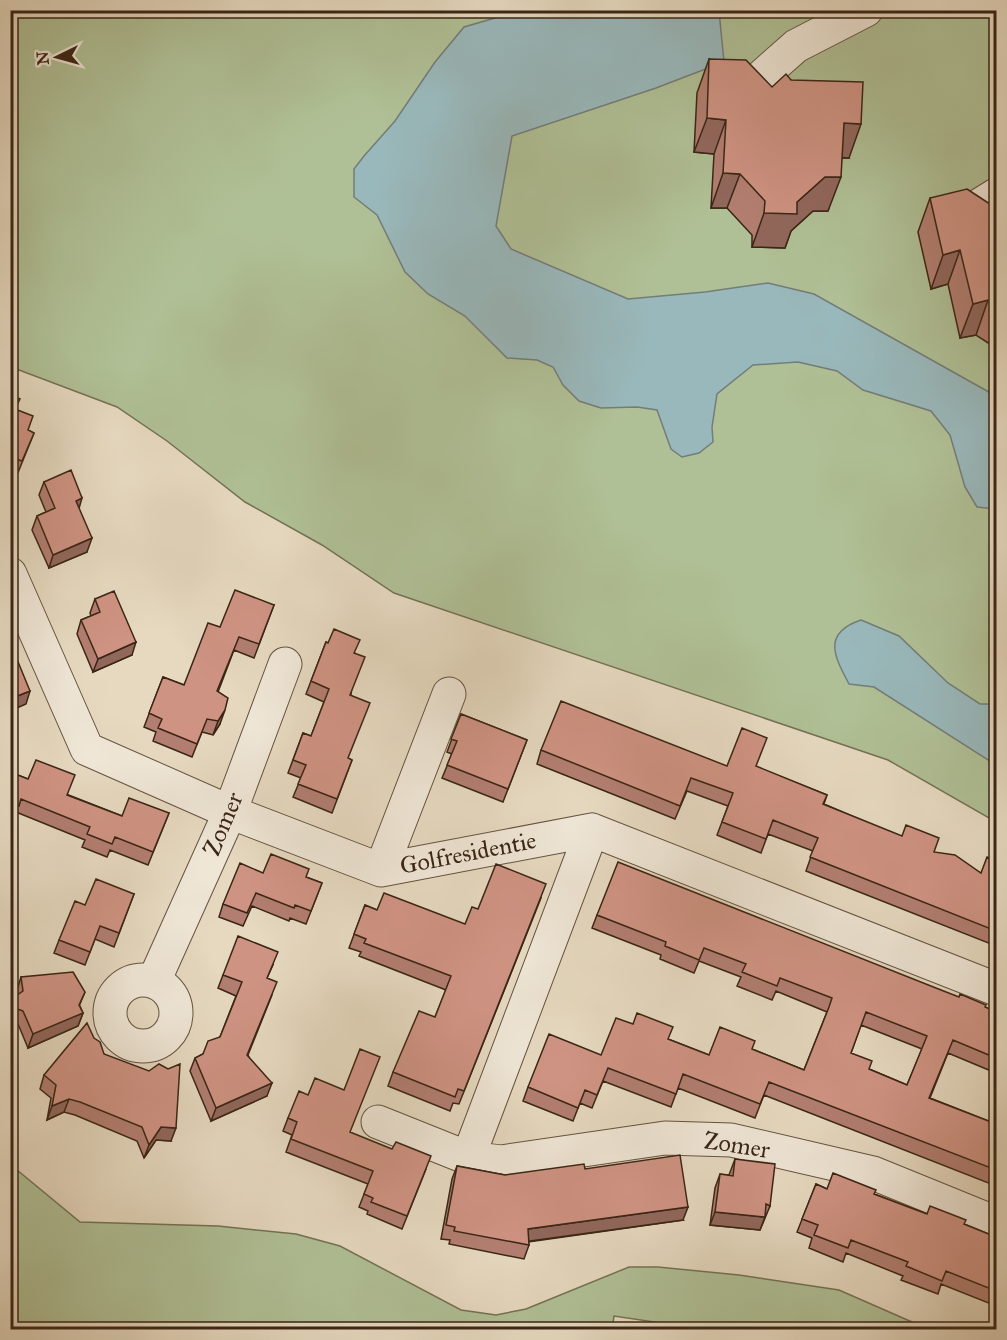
<svg xmlns="http://www.w3.org/2000/svg" width="1007" height="1340" font-family="'IM FELL Great Primer',serif">
<style>
.green{fill:#b0c096;stroke:#757256;stroke-width:1.5}
.water{fill:#99b8bb;stroke:#737d79;stroke-width:1.5}
.lines{fill:none;stroke-linecap:round;stroke-linejoin:round}
.minor-casing{stroke:#655240;stroke-width:35}
.minor{stroke:#efe6d6;stroke-width:33}
.wall{fill:#b27e71;stroke:#3a2515;stroke-width:1.5;fill-rule:evenodd}
.shaded-wall{fill:#91675c;stroke:#3a2515;stroke-width:1.5}
.building{fill:#cf9383;stroke:#3a2515;stroke-width:1.5;fill-rule:evenodd}
.labels{text-anchor:middle;stroke-width:4.5;stroke-linejoin:round;paint-order:stroke}
.street-label{font-size:24px;fill:#3a2515;stroke:#efe6d6}
</style>
<rect width="100%" height="100%" fill="#e6d9c0"/>
<filter id="stains"><feTurbulence type="fractalNoise" baseFrequency=".00333" numOctaves="4"/><feColorMatrix values="0 0 0 0 .2 0 0 0 0 .09 0 0 0 0 .02 0 0 0 .5 -.17"/></filter>
<radialGradient id="worn" r=".72"><stop offset=".6" stop-color="#630" stop-opacity="0"/><stop offset="1" stop-color="#630" stop-opacity=".3"/></radialGradient>
<path class="green" d="M10,11H996V822L888,760L394,593L322,545L245,502L167,441L117,407L11,367Z
M11,1165L80,1222L218,1226L296,1234L340,1246L461,1310L496,1315L526,1309L629,1267H658L739,1275L839,1290L928,1329L683,1330L668,1324L614,1316L612,1330L11,1329Z"/>
<path class="water" d="M519,11H719L724,62L656,88L512,136L496,226L511,249L628,299L705,292L768,283L814,294L996,396V509L977,507L965,487L950,435L931,411L863,390L837,371L798,362L753,365L717,394L712,427L713,442L699,453L682,457L671,449L657,410L637,407L601,408L579,401L563,385L553,367L537,360L507,358L465,316L428,294L405,272L377,215L354,197V169L364,156L395,121L435,62L464,27Z
M861,620L899,636L948,683L980,704H996V765L874,687L849,684C834,656 822,633 861,620Z"/>
<g class="lines">
<defs>
<path id="minor" d="M752,85L796,46L866,10
M975,208L996,195
M10,574L87,749L230,812L381,870L592,830L996,989
M381,870L449,694
M110 1013a33 33 0 1 1 66 0a33 33 0 1 1-66 0Z
M154,981L230,812L285,664
M378,1122L468,1158L501,1162L665,1138L731,1140L873,1173L996,1223
M468,1158L592,830"/>
</defs>
<use href="#minor" class="minor-casing"/>
<use href="#minor" class="minor"/>
</g>
<path class="wall" d="M709,59L772,87L791,80L849,158H842L828,211H813L791,231L785,248L752,247V235L727,208H711L714,154L694,152L697,93Z
M930,198L996,208V348L976,335L960,338L948,284L931,289L918,232Z
M10,395L16,409L28,430L34,433L17,475L10,472Z
M44,482L79,508L87,552L49,568L32,530L37,516L46,512L39,495Z
M95,599L132,655L93,672L77,634L81,620L91,616L90,613Z
M274,605L254,658L234,650L218,692L220,724L213,735L202,732L192,757L153,741L156,732L144,727L163,677L184,685L220,627Z
M326,642L355,653L351,695L348,758L352,760L332,813L293,797L301,778L288,773L303,733L311,736L324,702L306,694Z
M461,714L527,740L503,802L442,778L452,754L447,752Z
M541,750L727,766L756,767L827,795L824,804L981,873L996,861V946L806,871L813,851L768,834L761,853L717,835L728,806L687,791L675,819L537,764Z
M10,772L122,816L169,813L148,865L110,850L107,857L82,847L85,840L16,812L14,819L10,818Z
M263,873L306,877L322,883L306,924L290,918L289,921L252,906L243,926L219,917L223,904Z
M134,894L114,947L95,939L85,965L54,953L59,940L85,905Z
M541,898L459,1104L453,1103L450,1111L388,1086L393,1072L435,1017L446,990L359,956L361,952L349,948L365,905L377,910L465,924L478,909Z
M597,915L985,1007L996,1012V1073L948,1053L930,1098L991,1122L996,1107V1186L764,1095L755,1118L678,1088L671,1107L603,1081L592,1108L580,1103L573,1121L523,1101L528,1087L601,1055L668,1039L709,1055L752,1049L804,1070L827,1012L776,991L772,1000L737,986L741,977L699,961L694,973L660,959L661,955L592,928ZM861,1025L922,1049L907,1085L869,1069L851,1053Z
M273,965L267,978L272,995L248,1055L267,1096L211,1121L190,1071L195,1058L203,1054L220,1037L236,996L218,988L223,975Z
M21,977L80,1006L83,1013L78,1026L28,1048L18,1024L10,1021V1000L17,996V990Z
M104,1054L171,1141L156,1140L144,1158L137,1141L75,1115L64,1112L47,1120L51,1098L40,1089L44,1075Z
M308,1095L351,1133L426,1169L402,1229L367,1214L368,1211L359,1207L368,1184L286,1152L292,1135L283,1131L288,1118Z
M735,1159L770,1206L760,1230L710,1225L715,1188L720,1174L729,1175Z
M457,1166L505,1175L585,1169L683,1220L528,1242L529,1245L524,1259L449,1244L450,1240L441,1239L452,1179Z
M816,1184L827,1189L874,1194L927,1214L964,1224L996,1237V1306L941,1284L938,1294L901,1280L903,1276L846,1253L843,1262L809,1248L812,1238L797,1232Z"/>
<path class="shaded-wall" d="M707,118L726,120L714,154L694,152Z
M844,123L861,124L849,158L831,157Z
M723,173L740,174L727,208H711Z
M825,177H841L828,211H813L791,231L785,248L752,247L764,213L797,202Z
M960,250L948,284L931,289L943,255Z
M988,300L976,335L960,338L973,304Z
M82,498L78,512L76,501Z
M92,538L87,552L49,568L53,555Z
M136,642L132,655L93,672L98,659Z
M30,691L26,704L10,711V699Z
M225,710L220,724L213,735L218,721Z
M85,992L75,1016L83,1013L78,1026L28,1048L33,1034Z
M272,1083L267,1096L211,1121L216,1108Z
M69,1099L64,1112L47,1120L52,1106Z
M161,1127L176,1128L171,1141L156,1140L144,1158L149,1145Z
M688,1207L683,1220L523,1242L528,1229Z
M715,1212L765,1217L760,1230L710,1225Z"/>
<path class="building" d="M709,59L746,60L772,87L786,74L791,80L863,82L861,124L844,123L841,177H825L797,202V214L764,213L765,201L740,174L723,173L726,120L707,118Z
M967,189L996,208V306L988,300L973,304L960,250L943,255L930,198Z
M10,395L20,399L15,409L33,416L28,430L34,433L22,461L10,457Z
M71,470L82,498L76,501L92,538L53,555L37,516L55,508L44,482Z
M235,590L274,605L259,644L239,637L217,691L228,698L225,710L218,721L207,719L197,744L158,728L162,719L149,713L163,677L184,685L208,623L220,627Z
M114,591L136,642L98,659L81,620L100,612L95,599Z
M334,629L360,640L354,653L365,657L350,695L370,703L348,758L352,760L337,799L298,784L306,765L293,760L303,733L311,736L329,689L311,681L326,642L328,643Z
M14,652L30,691L10,699V654Z
M561,701L727,766L742,728L767,738L756,766L827,795L823,804L902,836L906,825L939,838L934,852L955,855L981,873L987,857L996,861V931L810,857L818,838L773,820L766,839L722,822L733,793L691,778L680,806L541,750Z
M461,714L527,740L508,789L447,765L457,741L451,739Z
M36,760L75,775L67,795L122,816L129,798L169,813L153,852L115,837L112,844L87,834L90,827L21,799L19,806L10,803V772L28,779Z
M271,854L309,869L306,877L322,883L311,911L295,905L294,908L256,893L247,913L223,904L240,863L263,873Z
M618,862L941,990L959,997L960,994L986,1005L985,1007L996,1012V1058L953,1040L929,1098L991,1122L996,1107V1170L769,1082L760,1104L683,1074L676,1094L608,1068L597,1095L585,1090L578,1108L528,1087L549,1034L601,1055L616,1018L633,1024L637,1013L673,1027L668,1039L709,1055L720,1027L755,1041L752,1049L804,1070L829,1007L832,998L780,978L777,986L742,972L746,964L704,948L699,960L665,946L666,942L597,915ZM866,1012L927,1036L907,1085L869,1069L872,1061L851,1053Z
M496,864L546,884L464,1091L458,1089L455,1097L393,1072L419,1011L435,1017L451,976L364,943L366,939L354,934L365,905L377,910L384,893L465,924L472,907L478,909Z
M96,879L134,894L119,933L100,926L90,952L59,940L75,901L85,905Z
M238,936L278,952L267,978L277,982L247,1055L272,1083L216,1108L195,1058L203,1054L208,1041L220,1037L242,982L223,975Z
M73,972L85,992L79,1005L83,1013L33,1034L23,1011L10,1006V1000L23,991L21,977Z
M87,1023L94,1038L100,1042L104,1054L149,1071L159,1064L168,1069L180,1064L176,1128L161,1127L149,1145L142,1127L80,1102L69,1099L52,1106L56,1085L44,1075Z
M360,1049L380,1057L350,1132L392,1149L396,1142L431,1156L407,1216L371,1202L373,1198L364,1194L373,1171L291,1139L297,1122L288,1118L299,1091L308,1095L315,1078L344,1090Z
M680,1155L688,1207L528,1229L529,1245L454,1231L455,1227L446,1225L457,1166L505,1175L584,1164L585,1169Z
M735,1159L775,1164L770,1206L766,1204L765,1217L715,1212L720,1174L733,1176Z
M833,1173L876,1190L874,1194L927,1214L930,1206L966,1220L964,1224L996,1237V1291L946,1271L942,1281L906,1266L908,1262L851,1240L848,1248L814,1235L818,1225L802,1219L816,1184L827,1189Z"/>
<g class="labels">
<g class="street-label">
<text transform="translate(223 824) rotate(-67)" y="8">Zomer</text>
<text transform="translate(468 853) rotate(-11)" y="8">Golfresidentie</text>
<text transform="translate(737 1145) rotate(9)" y="8">Zomer</text>
</g>
</g>
<rect width="1007" height="1340" fill="none" stroke="#e6d9c0" stroke-width="36"/>
<rect x="12" y="12" width="983" height="1316" fill="none" stroke="#3a2515" stroke-width="3"/>
<rect x="18" y="18" width="971" height="1304" fill="none" stroke="#3a2515" stroke-width="1.5"/>
<g transform="translate(57 57) rotate(265)" stroke="#efe6d6" stroke-width="4.5" paint-order="stroke">
<path d="M0-4.5L10 22L0 15L-10 22Z" fill="#3a2515"/>
<text y="-9" font-size="16" font-weight="bold" text-anchor="middle" fill="#3a2515">N</text>
</g>
<rect width="100%" height="100%" filter="url(#stains)"/>
<rect width="100%" height="100%" fill="url(#worn)"/>
</svg>
